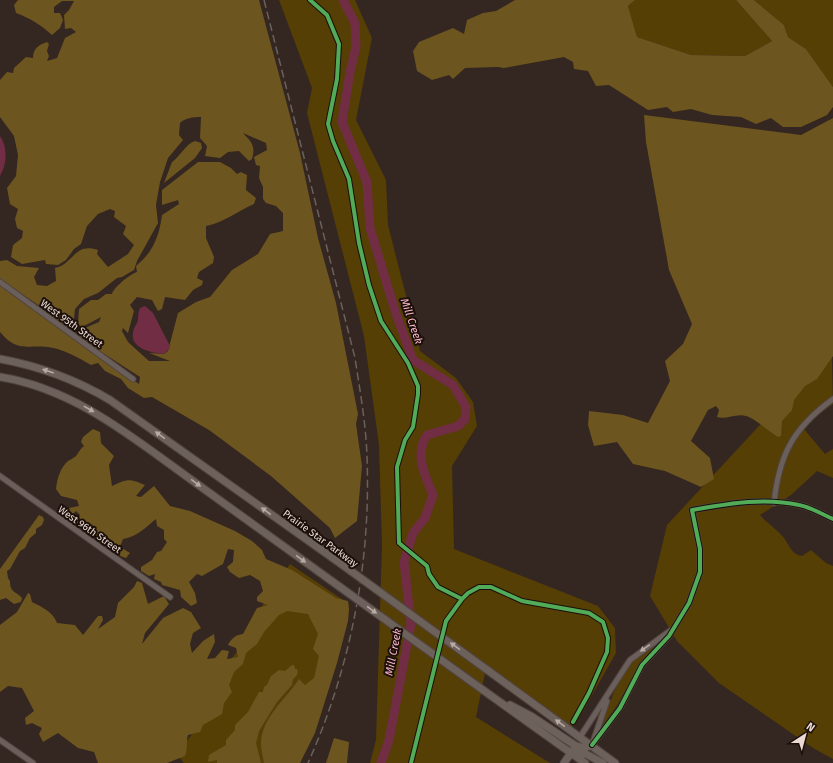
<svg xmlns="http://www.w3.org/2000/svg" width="833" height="763" font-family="'Fira Sans',sans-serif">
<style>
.green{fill:#563f05}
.forest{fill:#6d551f}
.water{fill:#712d43}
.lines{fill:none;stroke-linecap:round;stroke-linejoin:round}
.river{stroke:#712d43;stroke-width:9}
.street-casing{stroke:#514440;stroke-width:7}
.secondary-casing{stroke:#514440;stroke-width:9}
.street{stroke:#6a5f5b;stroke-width:5}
.secondary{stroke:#6d615b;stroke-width:7}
.rail{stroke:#6b615c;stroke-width:1.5;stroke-dasharray:8 4;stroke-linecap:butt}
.secondary-bridge-casing{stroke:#514440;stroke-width:9;stroke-linecap:butt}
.secondary-bridge{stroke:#6d615b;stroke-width:7}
.cycleway-casing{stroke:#1b0f0a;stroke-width:6}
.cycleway{stroke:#51ab58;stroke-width:4}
.oneway{fill:#b9aaa3}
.oneway2{fill:#b7a9a3}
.labels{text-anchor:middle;stroke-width:4;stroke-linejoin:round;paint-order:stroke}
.street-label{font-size:10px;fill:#ebdad3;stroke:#1b0f0a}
.water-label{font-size:11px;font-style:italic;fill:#f9b6c7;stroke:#1b0f0a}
</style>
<rect width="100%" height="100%" fill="#342620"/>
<path class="green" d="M279,0H355L372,38L356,120L386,180L388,225L420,351L456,378L473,402L477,426L452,466L454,549L598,606L615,628L616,653L580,716L569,730L485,673L476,717L550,763H370L376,740L382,545L379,445L364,336L307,113L312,88Z
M635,0H736L772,41L745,56L691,55L637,37L628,6Z
M754,0H833V87L806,49L788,37L784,25Z
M833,346L832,362L833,404L815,417L804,429L825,454L833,449V478L817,471L791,495L760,515C767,523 778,530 784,538C790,546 791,554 802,556L811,550L826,563L833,566V759L813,748L719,683L677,641L650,596L667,525Z
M290,564L349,604L328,683L298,763H184L170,746L153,763L170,741H187L204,717L205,695L241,646L256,615Z
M665,637L638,667L617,705L600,729C608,708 619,671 637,657C645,650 656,644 665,637Z"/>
<path class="forest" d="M18,0H259L300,153L318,238L336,303L358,414L356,424L362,466L357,521L335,538L330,528L271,476L209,430L152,397L144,398L128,388L121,379L105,371L98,363L91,365C77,357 63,349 48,347C25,345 17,352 0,332V284L68,335L77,339L139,384L140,377L78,337L85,328L99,322L101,317L82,327L78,324L79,309L91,300H98L106,294H112C113,288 130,274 137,272L136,266C153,252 159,237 162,215L179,204L178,200L162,205V190L198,162H220L231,168L237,174L241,172L247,175L246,190L256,198L254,204C238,211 223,223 206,226V238L214,257L213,263L199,272L197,278L203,281L202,285L193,290L185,300L165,297L162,309L158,311L152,300L137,297L130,305L134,311L128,333L123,328L122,331L128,342L149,361H170L149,353L164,354L168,351L178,313L196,302L210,297L232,270L258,254L270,234L283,231V213L276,206L266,203L263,199V187L259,178L260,166L256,165L254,157L267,150L266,143L243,133C251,142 256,145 252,159L249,161L239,151L228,152L220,158L205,156L207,146L200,138L201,117C193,117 185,118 180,123L179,135L183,140L168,158L160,182L156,205L158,223L137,261L134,270L122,277L117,278L98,293L84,299L75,309L74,318L76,326L73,330L66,328L44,309L0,279V261L7,260L17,266L39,268L34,277L37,285L47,286L56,281L55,268C74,264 74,242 98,250L97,254L108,267L128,254L134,245L123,234L126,226L114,217L115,211L110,209L98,214L87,226L81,244L74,249L66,260L58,265L46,264L45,260L22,264L11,257L13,245L22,238L23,231L17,228L15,219L18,209L10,204L7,188L16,176L18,155L14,136L0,117V80L7,72L13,73L14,68L26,57L33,58C33,49 38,45 47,42L49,44L47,51L49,56L47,61L57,58L65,38L76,32L71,28L65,29L64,15L69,10L74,1H62L54,7V13H60L63,20L60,28L52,35C41,25 30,18 16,13L14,5Z
M515,0H635L628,6L637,37L691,55L745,56L772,41L736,0H754L784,25L788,37L806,49L833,87V107L827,115L801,127H783L771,118L756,124L741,117L712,115L691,109L673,112L667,107L648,110L609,85L596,86L588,71L574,69L573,62L564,57L504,68L498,67L465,68L453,79L449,75L432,80L417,71L413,51L419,42L453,28L464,34L467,20L483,13L496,11Z
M644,115L801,135L833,118V356L817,379L805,386L794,400L792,410L782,421L781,436L778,437C770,432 754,418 746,416C736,413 726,420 717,417L719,410L716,406L708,410L691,441L710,458L714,479L701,487L665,471L633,464L617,442L594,446L588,425L589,411L623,415L648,423L670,381L665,361L683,344L692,324L669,270L646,142Z
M195,141L201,143L202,148L195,158L164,183L172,162C181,156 185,144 195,141Z
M93,429L100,432L101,443L114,456L109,465L112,486C127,479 129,478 145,485L136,496L141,497L154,486L170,506L190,511L235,531L252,541L262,550L266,559L292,570L336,598L348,601L349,609L348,621L337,663L315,733L300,763H264C263,757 261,750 261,744C261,718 286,699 299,679L305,685L314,678L319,656L313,649L318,634L308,614L287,611L279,615L264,632L257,644L246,653L243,664L234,672L229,685L232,692L224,703L222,714L203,725L200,732L188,735C186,742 188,748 185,756L167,763H98L94,752L78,748L58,733L43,742L39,734L42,728L32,723L26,725L25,718L34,711L22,688L8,686L0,692V625L17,612L28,593L30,594L32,602C42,607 53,612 57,623L75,625L83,635L98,616H102L103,620L98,629L115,617L118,603L134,587L137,581L142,583L148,604L164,596L169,604L145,633L142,644L163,618L183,608L191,612L201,628L193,633L190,644L192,653L203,641L214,634L215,642L207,659L215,658L222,650L229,651L227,659L238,657L236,648L228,645C231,639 235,635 243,634L257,608L268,605L257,601V597L263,591L260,581L250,575L239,578L230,572L227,567L233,562L234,550L228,549L223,564L202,576L197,574L189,582L195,593L197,603L191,606L181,597L180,590L162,585L161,582L154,579L155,574L149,576L141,571V567L152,560L157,552L161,551L167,542L164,539V530L157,526L156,519C145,528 138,536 123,539L120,547L130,553L126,558C119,557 116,549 108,549C98,539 85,532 75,521L80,515L76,511L68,519L62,515L64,509L79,506L77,500L61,496L56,489C57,479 60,468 68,461C71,459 74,458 76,456C79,452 80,449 84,446L81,442L83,437Z
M39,515L43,517L44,520L42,525L36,529V533L30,538L25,548L20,551L10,569L7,571L8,578L10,581C10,593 16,591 22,598L21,602L14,604L6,598L0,600V569Z
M292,665H294L295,669H297C299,673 297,676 293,679L292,685L277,702L259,731L256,743L261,763H217V760L208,762L209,755L226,745V740L235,730V725L248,712L259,692H263L264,687L267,685L271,676L279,670L285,671Z
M334,738L349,742L347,763H326Z"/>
<path class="water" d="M0,136C8,147 7,164 0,176Z
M145,306L153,313L169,344L170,348L164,354C154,353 130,349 133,333C133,328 137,325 138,320C138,316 138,313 140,308Z"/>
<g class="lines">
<path class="river" d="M343,0L355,23L356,47L350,72L342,122L367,182L370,228L396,314L413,360L453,385L466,407L465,419L458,426L427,435C414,455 425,475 433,495L425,518L413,533L404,562L411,624L389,740L381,763"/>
<defs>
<path id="street" d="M0,282L133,379
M0,476L170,597
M774,503C779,455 793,428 833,399
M580,737L630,660L671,630
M0,740L33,763
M593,742L607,701
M592,745L620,708L642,665L669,636L689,603L700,572V549L692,510C727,504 764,497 799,505C810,507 822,514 833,519"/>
<path id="secondary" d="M0,359C39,366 76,380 110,400L344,566
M0,377C75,389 133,438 193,481C242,516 291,552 340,587
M486,669L615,763
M483,690L585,763
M510,705L531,716L576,746L584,748L592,745
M571,753L586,754L603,763
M564,763L573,750"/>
</defs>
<use href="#street" class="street-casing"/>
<use href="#secondary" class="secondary-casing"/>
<use href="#street" class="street"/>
<use href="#secondary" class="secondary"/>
<path class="rail" d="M264,0L355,358C360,391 366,424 367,457C371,562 351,667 308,763"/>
<defs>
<path id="secondary-bridge" d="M344,566L486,669
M340,587L483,690"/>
</defs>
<use href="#secondary-bridge" class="secondary-bridge-casing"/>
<use href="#secondary-bridge" class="secondary-bridge"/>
<defs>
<path id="cycleway" d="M310,0L327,15L339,44L337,79L328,124L333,141L349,179L359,243L369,285L381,321L408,363L418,386V394L413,427L405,440L397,467L399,543L427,566L429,574L438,587L462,599
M592,745L620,708L642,665L669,636L689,603L700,572V549L692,510C727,504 764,497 799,505C810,507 822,514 833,519
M411,763L446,621L462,599L468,593L479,587H491L522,601L589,613L603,622L608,638L607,652L589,693L573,722"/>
</defs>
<use href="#cycleway" class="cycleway-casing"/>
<use href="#cycleway" class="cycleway"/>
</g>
<defs><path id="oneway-solid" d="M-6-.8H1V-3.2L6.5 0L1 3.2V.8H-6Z"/></defs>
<g class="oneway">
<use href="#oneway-solid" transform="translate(48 371) rotate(-161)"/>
<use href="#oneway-solid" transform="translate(89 409) rotate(29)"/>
<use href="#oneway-solid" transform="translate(160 435) rotate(-144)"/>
<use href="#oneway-solid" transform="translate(196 483) rotate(36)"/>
<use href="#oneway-solid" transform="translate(266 511) rotate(-144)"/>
<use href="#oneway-solid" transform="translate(301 559) rotate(36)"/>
<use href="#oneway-solid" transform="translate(372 610) rotate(36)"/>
<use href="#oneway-solid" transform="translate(455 646) rotate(-144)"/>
<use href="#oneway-solid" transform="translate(560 723) rotate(-144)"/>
</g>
<use class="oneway2" href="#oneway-solid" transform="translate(645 648) rotate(145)"/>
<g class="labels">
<g class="street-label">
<text transform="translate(72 323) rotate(36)" y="4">West 95th Street</text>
<text transform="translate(90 529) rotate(35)" y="4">West 96th Street</text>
<text transform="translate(321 538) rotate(36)" y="4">Prairie Star Parkway</text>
</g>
<g class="water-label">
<text transform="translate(412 321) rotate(71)" y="4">Mill Creek</text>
<text transform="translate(393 652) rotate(-79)" y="4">Mill Creek</text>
</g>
</g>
<g transform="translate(805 735) rotate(36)" stroke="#1b0f0a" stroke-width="3" paint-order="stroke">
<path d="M0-3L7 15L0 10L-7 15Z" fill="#ebdad3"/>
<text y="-6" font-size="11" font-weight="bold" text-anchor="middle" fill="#ebdad3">N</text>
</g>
</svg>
